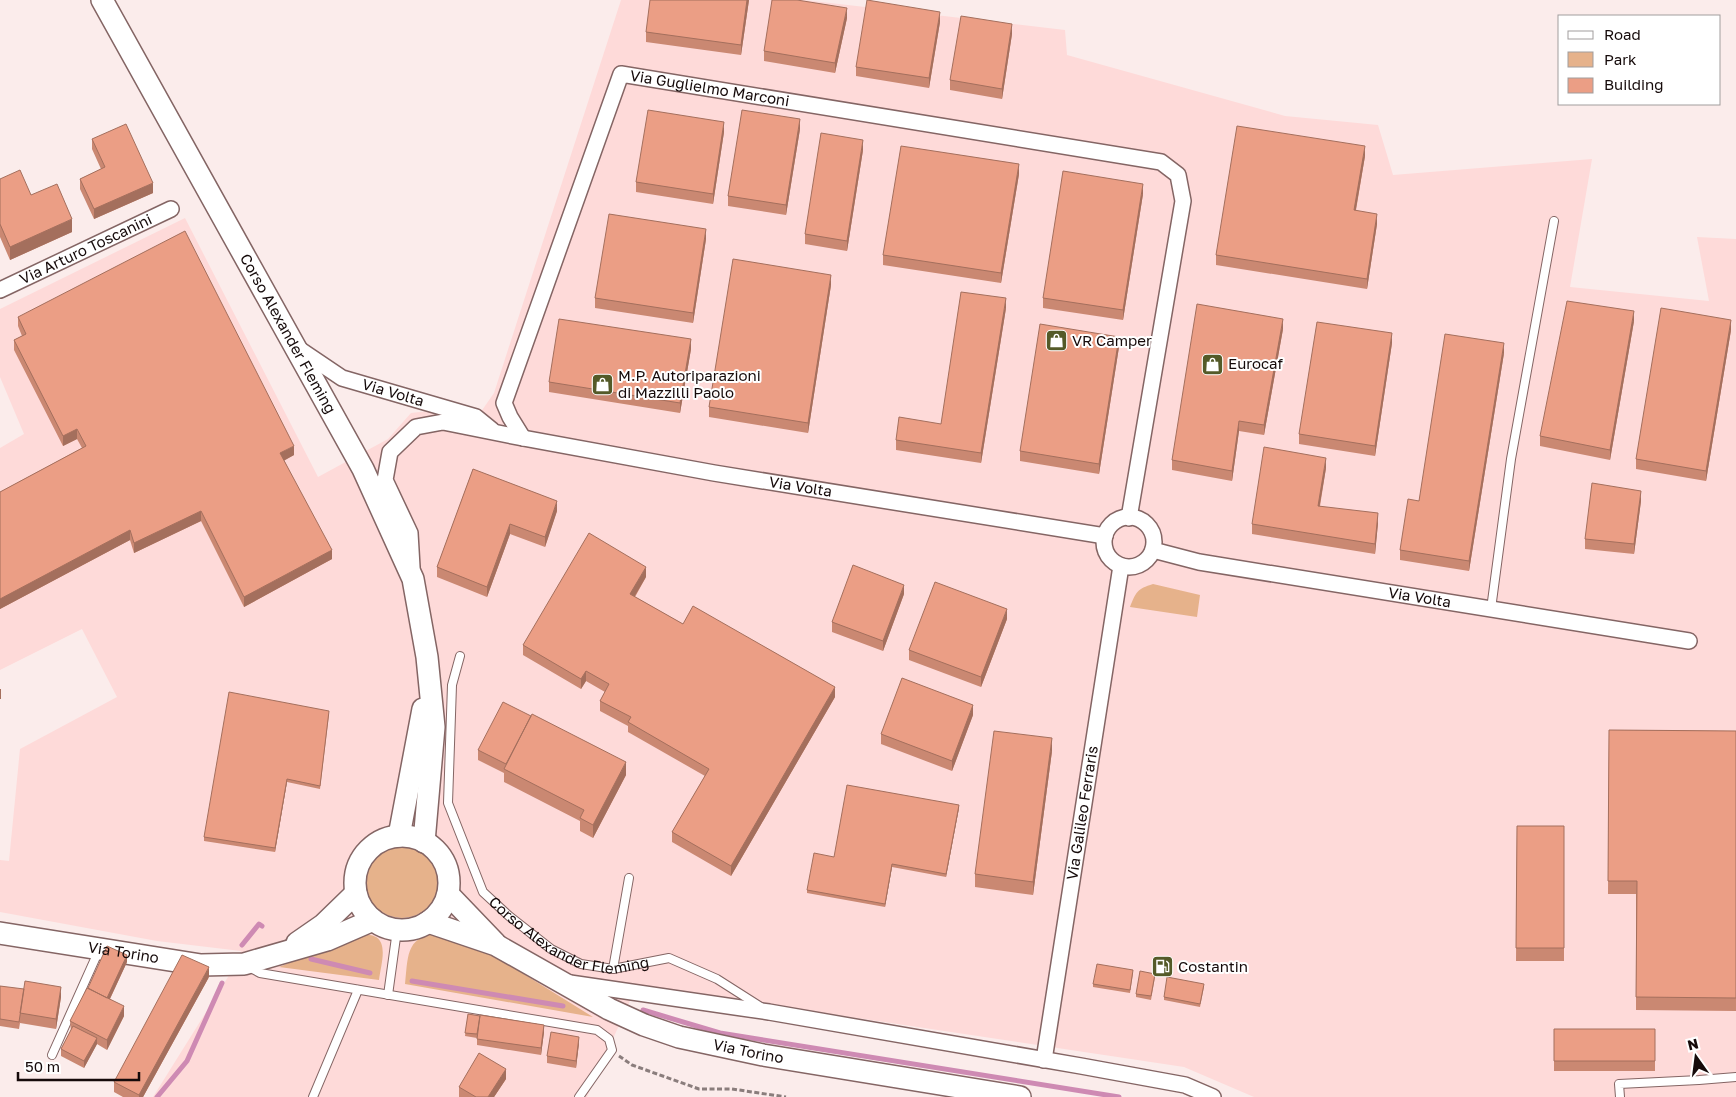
<svg xmlns="http://www.w3.org/2000/svg" width="1736" height="1097" font-family="'Golos Text',sans-serif">
<style>
.built{fill:#fedad9}
.green{fill:#e6b28b}
.lines{fill:none;stroke-linecap:round;stroke-linejoin:round}
.stream{stroke:#ce8ab3;stroke-width:5}
.lane-casing{stroke:#846564;stroke-width:10}
.street-casing{stroke:#846564;stroke-width:18}
.secondary-casing{stroke:#846564;stroke-width:24}
.path{stroke:#8a7d7c;stroke-width:3;stroke-dasharray:5 2.5;stroke-linecap:butt}
.lane{stroke:#fff;stroke-width:8}
.street{stroke:#fff;stroke-width:15}
.secondary{stroke:#fff;stroke-width:21}
.wall{fill:#ca8872}
.shaded-wall{fill:#a46f5d}
.building{fill:#eb9e85;stroke:#a46f5d}
.labels{text-anchor:middle;stroke-width:4;stroke-linejoin:round;paint-order:stroke}
.street-label{font-size:15px;fill:#150a0a;stroke:#fff}
.poi-label{font-size:15px;fill:#150a0a;stroke:#fff;text-anchor:start}
</style>
<rect width="100%" height="100%" fill="#fbeceb"/>
<path class="built" d="M621,0H804L1065,30L1067,55L1285,116L1378,125L1393,175L1592,159L1570,287L1709,301L1697,237L1736,239V1097H1254L1184,1067L637,985L587,1097H153L228,977L241,951L157,941L0,912V860L9,861L20,749L117,697L82,629L0,670V448L24,434L0,377V309L185,218L318,477L388,439L411,413L446,409L478,416L494,393Z"/>
<path class="green" d="M1153,584L1200,595L1197,617L1130,607C1136,592 1137,589 1153,584Z
M364 880a38 38 0 1 1 76 0a38 38 0 1 1-76 0Z
M436,934L493,955L593,1017L405,984C408,960 405,936 436,934Z
M367,935C391,935 381,964 379,980L279,967L349,939Z"/>
<g class="lines">
<path class="stream" d="M242,945L259,924L262,926
M311,959L370,973
M412,981L563,1006
M643,1010L720,1033L1119,1097
M157,1097L187,1061L222,983"/>
<defs>
<g id="lane">
<path d="M1491,609L1511,459L1554,221"/>
<path id="s1" d="M460,656L452,685L448,803L483,892L509,916L551,949L581,964L613,969L669,958L717,979L761,1007"/>
<path d="M249,967L260,973L597,1030L609,1039L612,1050L579,1097"/>
<path d="M613,969L629,878"/>
<path d="M388,995L397,930"/>
<path d="M52,1055L99,950"/>
<path d="M313,1097L358,990"/>
<path d="M1620,1097L1619,1084L1699,1080L1736,1077"/>
</g>
<g id="street">
<path id="s2" d="M0,290L171,209"/>
<path id="s3" d="M299,349L342,378L476,417L492,430"/>
<path id="s4" d="M523,438L510,417L504,403L621,74L1161,162L1178,175L1183,201L1129,518"/>
<circle cx="1129" cy="542" r="25"/>
<path id="s5" d="M1153,550L1199,562L1689,641"/>
<path id="s6" d="M412,567L410,533L385,480L390,452L416,427L443,422L523,438L714,473L1105,536"/>
<path d="M570,983L769,1012L1081,1066L1185,1085L1213,1097"/>
<path id="s7" d="M1044,1060L1121,566"/>
</g>
<g id="secondary">
<path id="s8" d="M102,0L363,469L413,579L427,657L434,727L424,842"/>
<path d="M399,836L423,709"/>
<circle cx="402" cy="883" r="47"/>
<path d="M448,894L495,943"/>
<path id="s9" d="M428,922L496,945L609,1009L644,1025L679,1037L763,1055L1020,1097"/>
<path id="s10" d="M0,933L201,965L244,964L327,940L373,920"/>
<path d="M297,943L323,925L356,893"/>
</g>
</defs>
<use href="#lane" class="lane-casing"/>
<use href="#street" class="street-casing"/>
<use href="#secondary" class="secondary-casing"/>
<path class="path" d="M619,1056L632,1065L699,1089H732L786,1097"/>
<use href="#lane" class="lane"/>
<use href="#street" class="street"/>
<use href="#secondary" class="secondary"/>
</g>
<path class="wall" d="M749,0L741,55L646,42V32Z
M847,18L835,73L764,61V51Z
M940,22L929,88L856,76V67Z
M1012,34L1002,99L950,90V80Z
M800,129L786,215L728,206V196Z
M724,132L713,204L636,192V182Z
M92,139L153,193L94,219L80,189V179L101,169L92,149Z
M863,150L847,251L805,244V234Z
M1365,156L1356,210L1377,224L1367,289L1216,265V255Z
M1019,174L1001,283L883,265V255Z
M0,179L31,195L72,232L10,260L0,237Z
M1143,194L1123,320L1043,308V298Z
M706,239L693,323L595,308V298Z
M831,285L808,433L709,417V407Z
M1006,308L981,463L896,450V440L941,424Z
M18,317L294,455L284,460L332,559L244,607L201,521L134,553L130,540L0,609V492L82,448L77,439L63,446L14,350V340L22,336L18,326Z
M1634,321L1610,460L1540,446V436Z
M1283,329L1264,435L1239,431L1232,481L1172,470V460Z
M1731,330L1706,481L1636,469V459Z
M1392,343L1375,456L1299,444V434Z
M1119,347L1099,474L1020,461V451Z
M691,349L680,413L549,392V382Z
M1504,353L1469,571L1400,560V550L1419,501Z
M1326,468L1320,506L1378,523L1375,554L1252,534V524Z
M473,469L557,511L545,547L510,534L487,597L437,577V567Z
M1641,501L1634,554L1585,549V539Z
M646,577L635,597L683,624L835,697L731,876L672,842V832L705,776L628,732V726L600,711V701L605,692L586,681L581,689L523,655V645Z
M904,594L883,651L832,632V622Z
M1007,619L981,687L909,660V650Z
M329,714L320,789L287,782L275,852L204,841V837Z
M973,715L952,771L881,744V734Z
M1609,730L1736,731V1011L1636,1010V894H1608Z
M478,750L626,775L593,838L580,831V821L504,782V773L478,760Z
M1052,751L1033,895L975,887V874Z
M959,808L946,877L892,867L885,907L807,893V890L834,857Z
M1517,826H1564V961H1516Z
M127,962L110,999L124,1016L107,1050L97,1044L84,1068L61,1056V1049L71,1031L70,1021L88,988Z
M1133,973L1130,993L1093,987V984Z
M209,977L143,1097H123L114,1092V1082Z
M1155,977L1151,1000L1136,997V994Z
M0,986L61,997L56,1029L20,1023L19,1029L0,1026Z
M1204,987L1200,1007L1164,1000V997Z
M468,1014L480,1016V1019V1015L544,1025V1032L541,1055L477,1045V1039L479,1022L477,1038L465,1036Z
M1554,1029H1655V1071H1554Z
M579,1043L576,1068L547,1063V1056Z
M506,1079L494,1097H459V1087Z"/>
<path class="shaded-wall" d="M747,0H749L741,55V45Z
M847,8V18L835,73V63Z
M940,12V22L929,88V78Z
M1012,24V34L1002,99V89Z
M800,119V129L786,215V205Z
M724,122V132L713,204V194Z
M863,140V150L847,251V241Z
M1365,146V156L1354,220V210Z
M1019,164V174L1001,283V273Z
M153,183V193L94,219V209Z
M1143,184V194L1123,320V310Z
M1377,214V224L1367,289V279Z
M72,219V232L10,260V247Z
M706,229V239L693,323V313Z
M831,275V285L808,433V423Z
M1006,298V308L981,463V453Z
M1634,311V321L1610,460V450Z
M1283,319V329L1264,435V425Z
M1731,320V330L1706,481V471Z
M1392,333V343L1375,456V446Z
M1119,337V347L1099,474V464Z
M691,339V349L680,413V403Z
M1504,343V353L1469,571V561Z
M1239,421V431L1232,481V471Z
M77,429V439L63,446V436Z
M294,446V455L280,463V453Z
M1326,458V468L1318,515V506Z
M1641,491V501L1634,554V544Z
M557,501V511L545,547V537Z
M201,511V521L134,553V543Z
M1378,513V523L1375,554V544Z
M510,524V534L487,597V587Z
M130,530V540L0,609V599Z
M332,550V559L244,607V597Z
M646,567V577L630,604V594Z
M904,585V594L883,651V641Z
M1007,609V619L981,687V677Z
M586,671V681L581,689V679Z
M835,687V697L731,876V866Z
M0,689H1V699H0Z
M973,705V715L952,771V761Z
M1052,738V751L1033,895V882Z
M626,762V775L593,838V825Z
M287,779V782L275,852V848Z
M959,805V808L946,877V874Z
M892,864V867L885,907V904Z
M127,955V962L106,1007V1000Z
M209,967V977L143,1097H139V1095Z
M61,987V997L56,1029V1019Z
M124,1006V1016L107,1050V1040Z
M544,1025V1032L541,1055V1048Z
M579,1037V1043L576,1068V1061Z
M97,1038V1044L84,1068V1061Z
M506,1069V1079L494,1097H488Z"/>
<path class="building" d="M650,0H747L741,45L646,32Z
M772,0H797L847,8L835,63L764,51Z
M867,0L940,12L929,78L856,67Z
M961,16L1012,24L1002,89L950,80Z
M648,110L724,122L713,194L636,182Z
M742,110L800,119L786,205L728,196Z
M126,124L153,183L94,209L80,179L105,167L92,139Z
M1237,126L1365,146L1354,210L1377,214L1367,279L1216,255Z
M821,133L863,140L847,241L805,234Z
M901,146L1019,164L1001,273L883,255Z
M20,170L31,195L57,184L72,219L10,247L0,224V179Z
M1063,171L1143,184L1123,310L1043,298Z
M609,214L706,229L693,313L595,298Z
M185,231L294,446L280,453L332,550L244,597L201,511L134,543L130,530L0,599V492L86,446L77,429L63,436L14,340L26,334L18,317Z
M733,259L831,275L808,423L709,407Z
M961,292L1006,298L981,453L896,440L899,417L941,424Z
M1567,301L1634,311L1610,450L1540,436Z
M1197,304L1283,319L1264,425L1239,421L1232,471L1172,460Z
M1661,308L1731,320L1706,471L1636,459Z
M559,319L691,339L680,403L549,382Z
M1317,322L1392,333L1375,446L1299,434Z
M1040,324L1119,337L1099,464L1020,451Z
M1445,334L1504,343L1469,561L1400,550L1408,499L1419,501Z
M1264,447L1326,458L1318,506L1378,513L1375,544L1252,524Z
M473,469L557,501L545,537L510,524L487,587L437,567Z
M1592,483L1641,491L1634,544L1585,539Z
M589,533L646,567L630,594L683,624L693,606L835,687L731,866L672,832L709,769L628,722L631,717L600,701L609,684L586,671L581,679L523,645Z
M853,565L904,585L883,641L832,622Z
M935,582L1007,609L981,677L909,650Z
M902,678L973,705L952,761L881,734Z
M229,692L329,711L320,786L287,779L275,848L204,837Z
M503,702L531,716L506,764L478,750Z
M532,714L626,762L593,825L580,818L584,810L504,769Z
M1609,730L1736,731V998L1636,997L1637,881H1608Z
M994,731L1052,738L1033,882L975,874Z
M847,785L959,805L946,874L892,864L885,904L807,890L814,853L834,857Z
M1517,826H1564V948H1516Z
M107,946L127,955L107,998L88,988Z
M182,955L209,967L139,1095L114,1082Z
M1097,964L1133,970L1130,990L1093,984Z
M1140,971L1155,974L1151,996L1136,994Z
M1167,977L1204,984L1200,1004L1164,997Z
M25,981L61,987L56,1019L20,1013Z
M0,986L24,989L19,1022L0,1019Z
M87,988L124,1006L107,1040L70,1021Z
M468,1014L480,1016L477,1034L465,1033Z
M480,1015L544,1025L541,1048L477,1039Z
M73,1026L97,1038L84,1061L61,1049Z
M1554,1029H1655V1061H1554Z
M551,1032L579,1037L576,1061L547,1056Z
M479,1053L506,1069L488,1097H476L459,1087Z"/>
<defs>
<symbol id="shop-square" viewBox="-11 -11 22 22"><rect x="-9" y="-9" width="18" height="18" rx="4" fill="#545a28" stroke="#fff"/><path d="M-5-2.5h2.3a2.7 3.5 0 0 1 5.4 0H5L5.5 6h-11ZM-1.5-2.5h3a1.5 2.3 0 0 0-3 0Z" fill="#fff"/></symbol>
<symbol id="fuel-square" viewBox="-11 -11 22 22"><rect x="-9" y="-9" width="18" height="18" rx="4" fill="#545a28" stroke="#fff"/><path d="M-5.5-6h7V0h2V4h1.3V-2.5L3-4.5l.8-.8L6-3V5H2.5V1h-1V6h-7ZM-4.2-4.7v3.2H.2V-4.7Z" fill="#fff"/></symbol>
</defs>
<g fill-rule="evenodd">
<use href="#shop-square" x="1044" y="328" width="25" height="25"/>
<use href="#shop-square" x="1200" y="352" width="25" height="25"/>
<use href="#shop-square" x="590" y="372" width="25" height="25"/>
<use href="#fuel-square" x="1150" y="954" width="25" height="25"/>
</g>
<g class="labels">
<g class="street-label">
<text dy="5" stroke="none"><textPath href="#s4" startOffset="479">Via Guglielmo Marconi</textPath></text>
<text dy="5" stroke="none"><textPath href="#s2" startOffset="95">Via Arturo Toscanini</textPath></text>
<text dy="5" stroke="none"><textPath href="#s8" startOffset="382">Corso Alexander Fleming</textPath></text>
<text dy="5" stroke="none"><textPath href="#s3" startOffset="105">Via Volta</textPath></text>
<text dy="5" stroke="none"><textPath href="#s6" startOffset="548">Via Volta</textPath></text>
<text dy="5" stroke="none"><textPath href="#s5" startOffset="271">Via Volta</textPath></text>
<text dy="5" stroke="none"><textPath href="#s7" startOffset="250">Via Galileo Ferraris</textPath></text>
<text dy="5" stroke="none"><textPath href="#s1" startOffset="345">Corso Alexander Fleming</textPath></text>
<text dy="5" stroke="none"><textPath href="#s10" startOffset="125">Via Torino</textPath></text>
<text dy="5" stroke="none"><textPath href="#s9" startOffset="348">Via Torino</textPath></text>
</g>
<g class="poi-label">
<text x="1072" y="346">VR Camper</text>
<text x="1228" y="369">Eurocaf</text>
<text x="618" y="381">M.P. Autoriparazioni<tspan x="618" dy="17">di Mazzilli Paolo</tspan></text>
<text x="1178" y="972">Costantin</text>
</g>
</g>
<rect x="1558" y="15" width="162" height="90" fill="#ffffff" stroke="#a19d9d"/>
<rect x="1568" y="31" width="25" height="8" fill="#ffffff" stroke="#a19d9d"/>
<text x="1604" y="40" font-size="15" fill="#150a0a">Road</text>
<rect x="1568" y="52" width="25" height="15" fill="#e6b28b" stroke="#a19d9d"/>
<text x="1604" y="65" font-size="15" fill="#150a0a">Park</text>
<rect x="1568" y="78" width="25" height="15" fill="#eb9e85" stroke="#a19d9d"/>
<text x="1604" y="90" font-size="15" fill="#150a0a">Building</text>
<g transform="translate(1696 1057) rotate(346)" stroke="#ffffff" stroke-width="4" paint-order="stroke">
<path d="M0-4L9 19L0 12L-9 19Z" fill="#150a0a"/>
<text y="-8" font-size="14" font-weight="bold" text-anchor="middle" fill="#150a0a">N</text>
</g>
<path d="M18 1072v8h121v-8" fill="none" stroke="#150a0a" stroke-width="2.5"/>
<text x="25" y="1072" font-size="15" fill="#150a0a" stroke="#ffffff" stroke-width="4" paint-order="stroke">50 m</text>
</svg>
